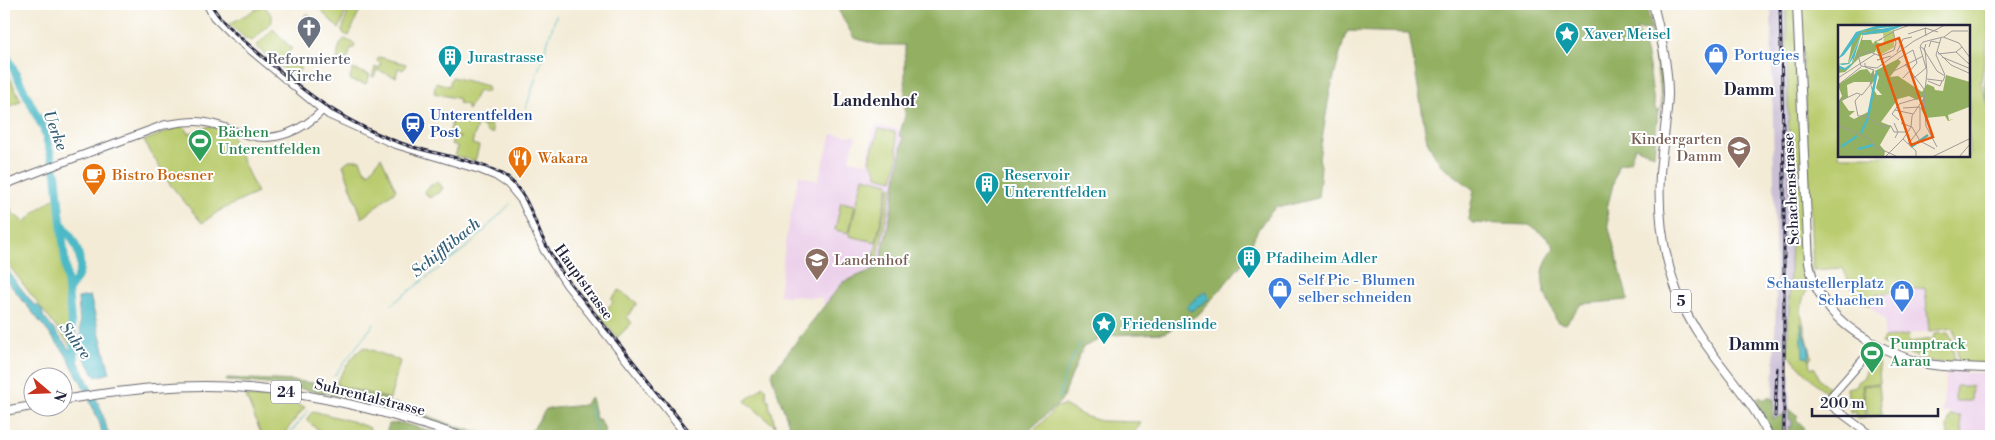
<svg xmlns="http://www.w3.org/2000/svg" width="1995" height="440" font-family="'Libre Bodoni',serif">
<style>
.built{fill:#ecd1ea}
.industrial{fill:#cbbfd5}
.green{fill:#bacc70;stroke:#6e7756;fill-rule:evenodd}
.forest{fill:#93b062;stroke:#5a694e;fill-rule:evenodd}
.water{fill:#4cb9c6;stroke:#376e80}
.lines{fill:none;stroke-linecap:round;stroke-linejoin:round}
.stream{stroke:#4cb9c6;stroke-width:1}
.river{stroke:#4cb9c6;stroke-width:8}
.secondary-casing{stroke:#6b6871;stroke-width:9}
.primary-casing{stroke:#6b6871;stroke-width:10}
.secondary{stroke:#fff;stroke-width:7}
.primary{stroke:#fff;stroke-width:8}
.rail-casing{stroke:#22223b;stroke-width:3}
.rail{stroke:#fff;stroke-width:1;stroke-dasharray:4;stroke-linecap:butt}
.labels{text-anchor:middle;stroke-width:4;stroke-linejoin:round;paint-order:stroke}
.shield{fill:#fff;stroke:#646476;stroke-width:1}
.shield-label{font-size:14px;font-weight:bold;fill:#22223b}
.culture-label{font-size:15px;fill:#0d838f;stroke:#fff;text-anchor:start}
.shop-label{font-size:15px;fill:#366cbe;stroke:#fff;text-anchor:start}
.worship-label{font-size:15px;fill:#5b616d;stroke:#fff}
.transit-label{font-size:15px;fill:#164399;stroke:#fff;text-anchor:start}
.leisure-label{font-size:15px;fill:#27864d;stroke:#fff;text-anchor:start}
.education-label{font-size:15px;fill:#785e54;stroke:#fff;text-anchor:end}
.food-label{font-size:15px;fill:#c56008;stroke:#fff;text-anchor:start}
.street-label{font-size:15px;fill:#22223b;stroke:#fff}
.neighbourhood-label{font-size:16px;font-weight:bold;fill:#22223b;stroke:#fff}
.water-label{font-size:16px;font-style:italic;fill:#335e73;stroke:#fff}
.inset-river{fill:none;stroke:#4cb9c6;stroke-width:2.5}
.inset-road{fill:none;stroke:#9f9b98;stroke-width:1}
.view{fill:#e8590c;fill-opacity:0.15;stroke:#e8590c;stroke-width:2.5}
.inset-edge{fill:none;stroke:#22223b;stroke-width:2.5}
</style>
<rect width="100%" height="100%" fill="#fff"/>
<filter id="ink" filterUnits="userSpaceOnUse"><feTurbulence type="fractalNoise" baseFrequency=".02" numOctaves="2"/><feDisplacementMap in="SourceGraphic" scale="10" xChannelSelector="R" yChannelSelector="G"/><feConvolveMatrix kernelMatrix="1 2 1 2 8 2 1 2 1" color-interpolation-filters="sRGB"/></filter>
<filter id="wash" filterUnits="userSpaceOnUse"><feTurbulence type="fractalNoise" baseFrequency=".0096" numOctaves="4" result="noise"/><feDisplacementMap in="SourceGraphic" scale="20" xChannelSelector="R" yChannelSelector="G"/><feGaussianBlur stdDeviation="1.12" result="paint"/><feColorMatrix in="noise" values="0 0 0 0 0 0 0 0 0 0 0 0 0 0 0 0 0 1.4 0 .05"/><feComposite in="paint" operator="in"/></filter>
<g filter="url(#wash)">
<rect width="100%" height="100%" fill="#f3ebd6"/>
<path class="built" d="M877,125L900,130L899,136L904,137L892,207L879,267L843,282L825,306L822,298L779,295L786,238L799,175L818,181L832,134L856,136L849,160L867,163L874,128Z
M1925,288L1929,331L1884,338L1885,320L1869,306L1877,294Z
M1947,372L1991,373V436H1948L1947,427L1951,414L1942,412Z"/>
<path class="industrial" d="M1771,4H1786L1791,230L1788,372L1790,373L1789,419L1792,420V427L1789,428V436H1783V415L1772,419L1776,303Z"/>
<path class="green" d="M328,4L347,9L339,29L320,9Z
M1786,4H1795L1806,247L1816,293L1809,288C1803,295 1801,305 1801,314L1812,357L1809,360L1810,367L1815,368L1819,378L1831,391L1822,390L1788,354L1791,230Z
M1800,4H1990L1987,14L1989,30L1981,82L1991,116V366L1959,365L1954,328L1929,331L1925,288L1877,294L1869,306C1855,297 1849,283 1843,268L1813,270ZM1839,26H1969V156H1839Z
M264,5L272,16V22L252,41L245,38L229,24Z
M353,10L359,12L349,36L344,34L342,30L348,12Z
M307,13L320,24L309,35L299,21L301,22L305,18L304,16Z
M273,29L292,49L277,63L272,61L256,46Z
M345,39L355,44L354,48H351L347,61L337,59C338,52 339,42 345,39Z
M289,56L301,69L294,76H291L279,65Z
M379,57L406,64L403,70L398,68L396,77L377,70L374,77H372L375,67L379,68L381,63L377,61Z
M353,69L370,75L366,84L351,81L350,78Z
M9,76L21,101L4,110V79Z
M452,77L487,86L488,92L478,91L468,110L467,109V105L458,103L459,99L434,93L436,82L449,86Z
M453,118L486,123L491,126L493,133H489L485,131L486,128L477,125L472,144L479,146L475,161L455,156L458,147L451,144L454,136L461,138L449,134Z
M183,125L188,134L209,126L230,132L257,193L219,211L202,223L169,183L144,141Z
M879,129L895,132L898,156L893,180L877,176L875,169L869,160Z
M381,157L396,190L362,218L343,165L349,160H360L364,169L369,173Z
M863,177L889,183L876,242L849,236Z
M437,181L443,188L439,193L429,198L424,191Z
M890,186L893,187L876,265L872,264Z
M4,191L13,214L25,222L39,209L57,196L71,347L4,259Z
M841,202L855,205L849,233L835,230Z
M619,290L637,303L627,317L632,323L617,338L600,316L613,302L611,299Z
M1948,333L1952,339L1955,364L1928,361L1881,343L1884,338L1908,335L1909,342L1933,339L1934,334Z
M364,347L400,361L390,399L337,385V381C344,370 353,354 364,347Z
M1872,358L1878,359L1880,383L1862,385L1866,417L1857,418L1856,411L1850,412L1847,388L1857,386V382L1863,378Z
M1879,384L1882,415L1868,417L1863,386Z
M763,386L766,388L767,400H769L770,411L772,412L775,426L745,401C747,398 759,391 763,386Z
M1956,386H1972L1971,401H1955Z
M246,396L267,398L305,407L282,436H262Z
M1064,405L1084,416L1101,421L1141,422L1132,436H1025L1039,426L1056,407Z
M313,411L351,421L370,428L367,436H326L306,420Z
M1950,416H1960L1963,436H1948L1947,427Z"/>
<path class="forest" d="M835,4H1646L1661,74L1662,109L1658,111L1654,155L1635,147L1630,161L1618,165L1607,208L1609,228L1628,300L1581,304L1566,324L1557,322C1545,292 1533,279 1554,247L1547,237L1529,225L1472,223L1468,219L1474,190L1440,164L1427,141L1409,33L1348,31L1345,36L1330,91L1319,158L1321,166L1318,198L1281,207L1278,205C1262,221 1251,236 1249,259L1241,265L1200,313L1186,322L1164,333L1110,335L1083,347L1062,400L1023,436H793L771,374L843,282L879,267L892,207L903,137L899,136L905,116V45H878L854,38ZM1636,29L1650,30L1660,88L1662,109L1656,111C1649,85 1652,52 1636,29Z
M1991,4V108C1978,85 1990,55 1990,31C1990,21 1988,13 1991,4Z
M227,378L296,381L339,386L388,399L389,403L393,404L394,403L458,427L495,436H475C393,409 313,384 226,381Z
M591,397L596,419H599L604,427L605,436H523L533,429L546,409L584,405Z
M1761,397L1763,400L1768,397L1774,400L1773,419L1783,415V436H1773L1756,405L1759,402L1757,399Z
M1789,409L1798,416L1796,419C1803,426 1804,425 1804,436H1789V427H1792V420L1789,419Z
M402,423L449,436H385L389,424Z"/>
<path class="water" d="M4,266L33,304C40,306 43,309 43,316L77,359L101,409L109,436H103L99,421L83,386L65,353L4,277Z
M1204,292L1207,293L1209,299L1191,311L1188,309L1187,306Z
M90,296L110,373L96,377L82,354L78,298Z
M1801,323L1810,352L1809,358L1803,357Z"/>
<g class="lines">
<path class="stream" d="M526,108L556,16
M392,304L472,243L510,204
M334,376L374,324
M1059,398L1065,373L1081,342
M589,404L598,436
M288,436L308,411"/>
<path class="river" d="M4,50L44,130L56,174L75,358
M63,225C74,239 87,262 76,280C74,284 71,286 69,290"/>
</g>
</g>
<g filter="url(#ink)">
<g class="lines">
<defs>
<path id="secondary" d="M207,4L214,17L230,33L329,115L394,144L481,170L496,176L508,184L522,201L544,250L567,285L687,436
M4,185L61,163L164,125C177,123 190,120 203,122C219,124 233,131 248,135C276,143 303,130 323,110
M1872,436L1826,402L1876,345"/>
<path id="primary" d="M1653,4C1660,32 1668,64 1668,94C1667,120 1662,147 1660,173C1658,211 1663,253 1676,289C1695,345 1744,384 1769,436
M1797,4L1809,263C1817,307 1848,332 1887,350C1899,355 1910,361 1923,363C1945,368 1969,367 1991,368
M62,400C123,390 187,382 248,388C321,394 391,413 460,436
M4,411L32,406"/>
</defs>
<use href="#secondary" class="secondary-casing"/>
<use href="#primary" class="primary-casing"/>
<use href="#secondary" class="secondary"/>
<use href="#primary" class="primary"/>
<defs>
<path id="rail" d="M211,4C222,24 241,38 258,53C308,95 346,125 409,146C438,155 486,161 509,179C527,194 532,215 541,235C548,249 555,262 563,274L693,436
M1780,4L1784,176V436
M1775,416L1777,368"/>
</defs>
<use href="#rail" class="rail-casing"/>
<use href="#rail" class="rail"/>
</g>
</g>
<defs>
<symbol id="church-pin" viewBox="-11 -11 22 30"><path d="M0 17L-7.5 6A9.5 9.5 0 1 1 7.5 6Z" fill="#6b7280" stroke="#fff"/><path d="M-1.2-6h2.4v3.5h3.3v2.4h-3.3V6h-2.4V-.1h-3.3v-2.4h3.3Z" fill="#fff"/></symbol>
<symbol id="sight-pin" viewBox="-11 -11 22 30"><path d="M0 17L-7.5 6A9.5 9.5 0 1 1 7.5 6Z" fill="#0f9aa8" stroke="#fff"/><path d="M0-6L1.8-2.2L6-1.7L2.9 1.2L3.7 5.4L0 3.3L-3.7 5.4L-2.9 1.2L-6-1.7L-1.8-2.2Z" fill="#fff"/></symbol>
<symbol id="shop-pin" viewBox="-11 -11 22 30"><path d="M0 17L-7.5 6A9.5 9.5 0 1 1 7.5 6Z" fill="#3f7fe0" stroke="#fff"/><path d="M-5-2.5h2.3a2.7 3.5 0 0 1 5.4 0H5L5.5 6h-11ZM-1.5-2.5h3a1.5 2.3 0 0 0-3 0Z" fill="#fff"/></symbol>
<symbol id="building-pin" viewBox="-11 -11 22 30"><path d="M0 17L-7.5 6A9.5 9.5 0 1 1 7.5 6Z" fill="#0f9aa8" stroke="#fff"/><path d="M-4-6H4V6H1V3H-1V6H-4ZM-2.5-4.3h1.7v1.8h-1.7ZM.8-4.3h1.7v1.8H.8ZM-2.5-1h1.7V.8h-1.7ZM.8-1h1.7V.8H.8Z" fill="#fff"/></symbol>
<symbol id="station-pin" viewBox="-11 -11 22 30"><path d="M0 17L-7.5 6A9.5 9.5 0 1 1 7.5 6Z" fill="#1a4fb4" stroke="#fff"/><path d="M-3-6H3Q5-6 5-4V2Q5 4 3 4L4.5 6H3L1.5 4h-3L-3 6H-4.5L-3 4Q-5 4-5 2V-4Q-5-6-3-6ZM-3.5-4v3h7v-3ZM-3.5 1v1.5H-2V1ZM2 1v1.5H3.5V1Z" fill="#fff"/></symbol>
<symbol id="stadium-pin" viewBox="-11 -11 22 30"><path d="M0 17L-7.5 6A9.5 9.5 0 1 1 7.5 6Z" fill="#2e9e5b" stroke="#fff"/><path d="M0-5a6.5 5 0 1 0 0 10a6.5 5 0 1 0 0-10ZM-3.5-1.8h7v3.6h-7Z" fill="#fff"/></symbol>
<symbol id="school-pin" viewBox="-11 -11 22 30"><path d="M0 17L-7.5 6A9.5 9.5 0 1 1 7.5 6Z" fill="#8d6e63" stroke="#fff"/><path d="M0-5L7-2L0 1L-7-2ZM-4 1L0 2.5L4 1V4Q0 6-4 4Z" fill="#fff"/></symbol>
<symbol id="restaurant-pin" viewBox="-11 -11 22 30"><path d="M0 17L-7.5 6A9.5 9.5 0 1 1 7.5 6Z" fill="#e8710a" stroke="#fff"/><path d="M-5-6h1v4h1v-4h1v4h1v-4h1v5L-1.5 .5V6h-2V.5L-5-1ZM5-6V6H3V1.5H1.5Q1.5-4 5-6Z" fill="#fff"/></symbol>
<symbol id="cafe-pin" viewBox="-11 -11 22 30"><path d="M0 17L-7.5 6A9.5 9.5 0 1 1 7.5 6Z" fill="#e8710a" stroke="#fff"/><path d="M-5.5-4.5H6V0H3Q3 3.5 0 3.5H-2.5Q-5.5 3.5-5.5 0ZM3-3.2v2h1.7v-2ZM-6 4.5H4V6H-6Z" fill="#fff"/></symbol>
</defs>
<g fill-rule="evenodd">
<use href="#church-pin" x="295" y="14" width="28" height="38"/>
<use href="#sight-pin" x="1553" y="20" width="28" height="38"/>
<use href="#shop-pin" x="1702" y="41" width="28" height="38"/>
<use href="#building-pin" x="436" y="43" width="28" height="38"/>
<use href="#station-pin" x="399" y="110" width="28" height="38"/>
<use href="#stadium-pin" x="186" y="127" width="28" height="38"/>
<use href="#school-pin" x="1725" y="134" width="28" height="38"/>
<use href="#restaurant-pin" x="506" y="144" width="28" height="38"/>
<use href="#cafe-pin" x="80" y="161" width="28" height="38"/>
<use href="#building-pin" x="973" y="170" width="28" height="38"/>
<use href="#building-pin" x="1235" y="244" width="28" height="38"/>
<use href="#school-pin" x="803" y="246" width="28" height="38"/>
<use href="#shop-pin" x="1266" y="275" width="28" height="38"/>
<use href="#shop-pin" x="1888" y="278" width="28" height="38"/>
<use href="#sight-pin" x="1090" y="310" width="28" height="38"/>
<use href="#stadium-pin" x="1858" y="339" width="28" height="38"/>
</g>
<g class="labels">
<g class="shield">
<rect x="1671" y="289.5" width="20" height="23" rx="4"/>
<rect x="271" y="380.5" width="30" height="23" rx="4"/>
</g>
<g class="shield-label">
<text x="1681" y="306">5</text>
<text x="286" y="397">24</text>
</g>
<g class="culture-label">
<text x="1584" y="39">Xaver Meisel</text>
<text x="468" y="62">Jurastrasse</text>
<text x="1004" y="180">Reservoir<tspan x="1004" dy="17">Unterentfelden</tspan></text>
<text x="1266" y="263">Pfadiheim Adler</text>
<text x="1122" y="329">Friedenslinde</text>
</g>
<g class="shop-label">
<text x="1734" y="60">Portugies</text>
<text x="1298" y="285">Self Pic - Blumen<tspan x="1298" dy="17">selber schneiden</tspan></text>
<text x="1884" y="288" text-anchor="end">Schaustellerplatz<tspan x="1884" dy="17">Schachen</tspan></text>
</g>
<g class="worship-label">
<text x="309" y="64">Reformierte<tspan x="309" dy="17">Kirche</tspan></text>
</g>
<g class="transit-label">
<text x="430" y="120">Unterentfelden<tspan x="430" dy="17">Post</tspan></text>
</g>
<g class="leisure-label">
<text x="218" y="137">Bächen<tspan x="218" dy="17">Unterentfelden</tspan></text>
<text x="1890" y="349">Pumptrack<tspan x="1890" dy="17">Aarau</tspan></text>
</g>
<g class="education-label">
<text x="1722" y="144">Kindergarten<tspan x="1722" dy="17">Damm</tspan></text>
<text x="834" y="265" text-anchor="start">Landenhof</text>
</g>
<g class="food-label">
<text x="538" y="163">Wakara</text>
<text x="112" y="180">Bistro Boesner</text>
</g>
<g class="street-label">
<text transform="translate(1791 189) rotate(-93)" y="5">Schachenstrasse</text>
<text transform="translate(584 282) rotate(54)" y="5">Hauptstrasse</text>
<text transform="translate(370 397) rotate(14)" y="5">Suhrentalstrasse</text>
</g>
<g class="neighbourhood-label">
<text x="1749" y="95">Damm</text>
<text x="874" y="106">Landenhof</text>
<text x="1754" y="350">Damm</text>
</g>
<g class="water-label">
<text transform="translate(56 130) rotate(69)" y="6">Uerke</text>
<text transform="translate(445 247) rotate(-39)" y="6">Schifflibach</text>
<text transform="translate(76 340) rotate(54)" y="6">Suhre</text>
</g>
</g>
<g transform="translate(1838 25)">
<rect width="132" height="132" fill="#f3ebd6"/>
<path d="M56,5V22L41,31L37,24L46,18L45,8Z" fill="#bacc70"/>
<path d="M29,4H51L24,8L10,39H0L10,38L14,18L22,7ZM52,6L45,8L25,10L24,15H33L35,19L37,16L44,14L38,17L44,19L39,21L37,27L22,32L7,47L0,48V43L9,44L15,37L25,9ZM60,34L63,37L52,52L60,51L84,67L89,59L96,62L97,65L105,66L108,50L132,57L131,82L110,90L111,95L116,94L110,96L107,91L88,93L83,84L85,72L79,75L71,71L60,74L43,97L53,101L42,120L47,126L46,132H0V77L4,71L0,60L22,45L29,44L33,49L35,45L38,53L33,60L39,70H44L38,63L41,52L37,46ZM16,57H32L35,71L30,87L16,94L11,91L17,86H11L4,76L10,72L9,60Z" fill="#93b062" fill-rule="evenodd"/>
<path d="M41,0H67L49,7L23,10L15,37L11,43L6,45L0,43V40L7,43L14,38L15,33L11,39L5,40L0,39L11,38L24,8L58,1L24,6L6,30L0,34L18,7Z" fill="#4cb9c6"/>
<path class="inset-river" d="M30,92L39,46M23,108L30,93M3,122L19,111M73,122L90,110M20,124L35,120"/>
<path class="inset-road" d="M70,9L88,3M88,11L87,3L100,7M105,12L121,18M106,12L114,6H130M103,13L98,30L107,50M44,14L41,15L55,7M76,16L107,0M121,18L133,34M88,19L86,25L99,46L107,51L105,56L89,54M82,21L87,25L89,47L86,75M82,21L85,17L105,12M91,22L93,16L102,18M99,26L113,40L133,49M59,27L65,14L74,12M118,27L131,39M100,29L118,27L124,22M104,32L133,44M46,33L39,35L53,31M60,34L75,25M67,39L86,64M23,41L20,30L30,26L42,31L56,25L58,18L55,6L72,0M23,41L39,43L76,16M56,46L85,31M0,53L37,29M65,53L79,38L75,25M76,53L88,43L82,22M90,56L102,61L104,56M0,60L23,42M22,70L17,76L20,91H28L43,101H53M86,74L88,101L99,122M0,77L19,68L24,70L32,60L36,45L27,42V38M65,83L82,82V104L70,119M57,85L75,89M61,95L54,89L61,79L81,73M56,98L60,107L57,113M63,98L74,102L82,116L97,124M0,100L32,114L36,121L60,132M53,101L56,107H68M47,132L65,114M78,132V126L65,114L73,102L74,91L86,73M94,132L133,113M121,132L133,118"/>
<path class="view" d="M61,13L95,112L73,120L39,21Z"/>
<rect width="132" height="132" class="inset-edge"/>
</g>
<rect width="1995" height="440" fill="none" stroke="#fff" stroke-width="20"/>
<g transform="translate(48 392) rotate(109)"><circle r="24" fill="#ffffff" stroke="#a7a7b1"/>
<path d="M0-4L9 19L0 12L-9 19Z" fill="#c8321e"/>
<text y="-8" font-size="14" font-weight="bold" text-anchor="middle" fill="#22223b">N</text>
</g>
<path d="M1812 408v8h126v-8" fill="none" stroke="#22223b" stroke-width="2.5"/>
<text x="1820" y="408" font-size="15" fill="#22223b" stroke="#ffffff" stroke-width="4" paint-order="stroke">200 m</text>
</svg>
